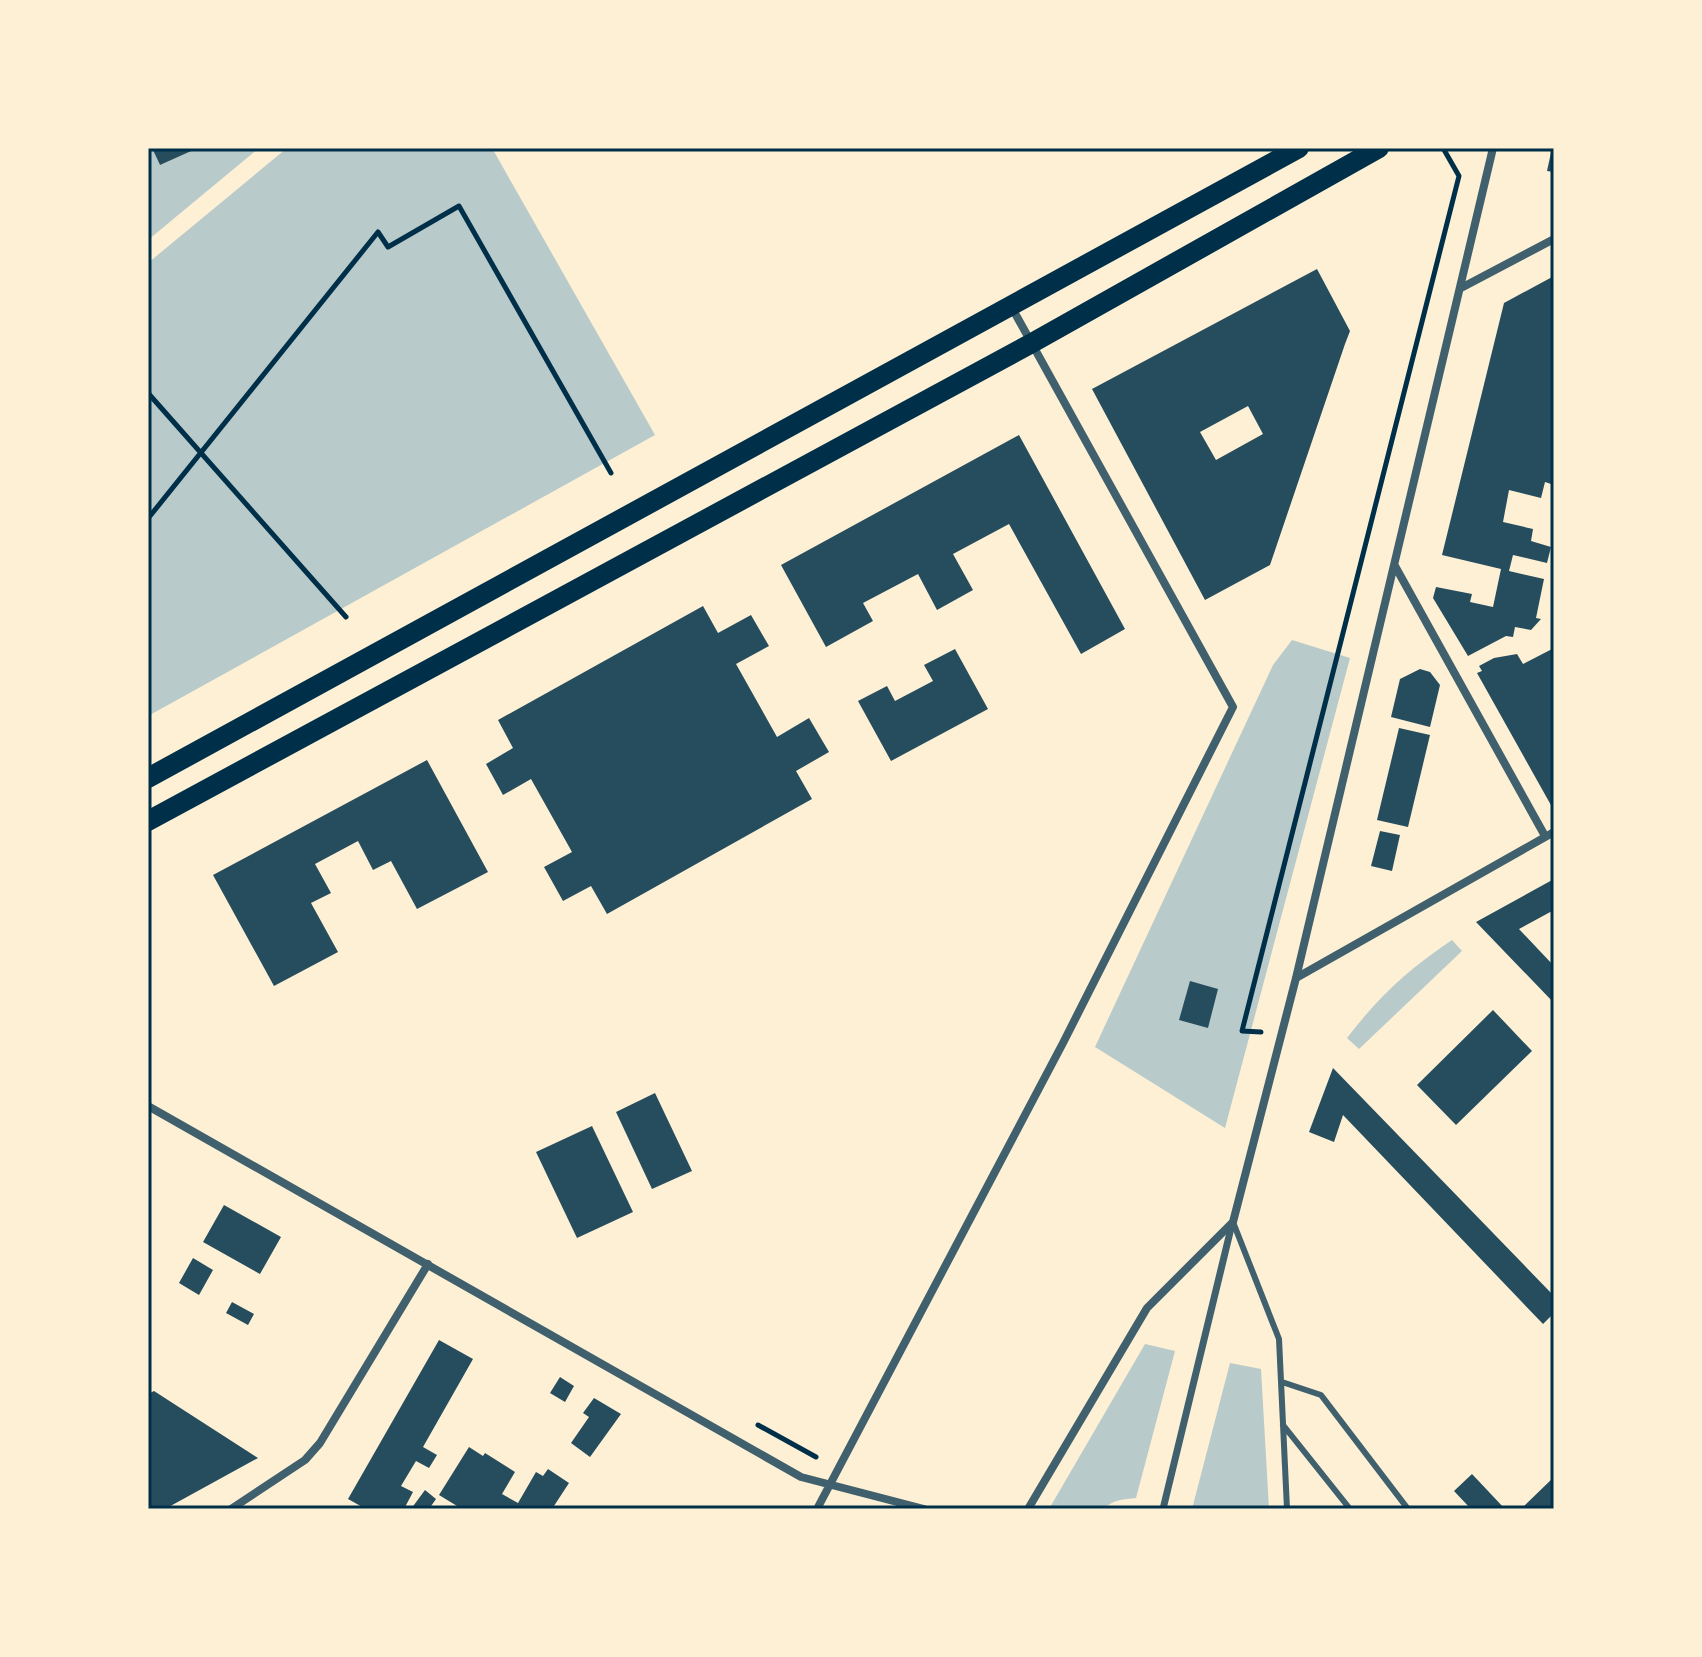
<svg xmlns="http://www.w3.org/2000/svg" width="1702" height="1657" font-family="'DM Sans',sans-serif">
<style>
.green{fill:#b9caca}
.building{fill:#264d5e;fill-rule:evenodd}
.lines{fill:none;stroke-linecap:round;stroke-linejoin:round}
.path{stroke:#003049;stroke-width:5}
.service{stroke:#3f606c;stroke-width:6}
.pedestrian{stroke:#3f606c;stroke-width:7}
.minor{stroke:#3f606c;stroke-width:8}
.primary{stroke:#003049;stroke-width:20}
.neatline{fill:none;stroke:#003049;stroke-width:3}
</style>
<rect width="100%" height="100%" fill="#fdf0d5"/>
<path class="green" d="M148,148H152L160,165L198,148H259L148,240Z
M287,148H492L655,435L148,716V263Z
M1292,640L1350,658L1225,1128L1095,1047L1273,665Z
M1452,940L1462,951L1359,1049L1347,1038C1379,996 1409,969 1452,940Z
M1145,1344L1175,1351L1136,1498C1125,1499 1111,1500 1104,1509H1049Z
M1230,1363L1261,1369L1269,1509H1192Z"/>
<path class="building" d="M152,148H198L160,165Z
M1552,148H1554V172L1547,171Z
M1317,269L1350,331L1345,344L1270,565L1205,600L1092,389ZM1248,406L1263,434L1216,460L1200,432Z
M1554,276V485L1545,482L1541,498L1509,490L1503,522L1533,529L1531,541L1551,547L1547,563L1513,555L1509,571L1544,579L1536,618L1541,619L1531,630L1515,627L1513,637L1506,636L1468,656L1433,598L1436,587L1472,594L1470,602L1493,607L1501,569L1442,555L1504,303Z
M1019,435L1125,629L1081,654L1009,524L953,554L973,590L937,610L918,574L863,603L873,621L826,647L781,565Z
M703,606L718,633L751,615L769,646L736,664L777,737L809,718L829,752L796,771L812,799L607,914L591,886L563,901L544,867L572,852L531,779L503,795L486,764L513,748L498,720Z
M1554,648V806L1552,807L1477,673L1482,671L1479,666L1494,658L1517,654L1523,664Z
M955,649L988,709L891,761L858,701L887,686L895,701L933,681L924,665Z
M1420,669L1430,672L1440,685L1430,727L1391,717L1400,679Z
M1399,728L1430,735L1408,827L1377,820Z
M427,760L488,872L417,909L391,861L373,870L358,841L315,864L331,893L311,903L338,952L274,986L213,875Z
M1380,831L1400,835L1392,871L1371,866Z
M1554,879V910L1519,929L1554,966V1003L1476,922Z
M1190,981L1218,989L1208,1028L1179,1020Z
M1493,1010L1532,1051L1456,1125L1417,1085Z
M1333,1068L1554,1296V1313L1543,1324L1343,1115L1334,1142L1309,1132Z
M655,1093L692,1171L652,1189L616,1112Z
M592,1126L633,1212L577,1238L536,1152Z
M224,1205L281,1237L260,1274L203,1242Z
M193,1258L213,1270L199,1295L179,1283Z
M232,1302L254,1314L248,1325L226,1313Z
M439,1340L473,1359L423,1447L437,1455L429,1468L416,1461L401,1486L413,1492L404,1509H366L348,1499Z
M560,1377L574,1386L565,1402L550,1393Z
M154,1391L258,1458L165,1509H148V1394Z
M594,1398L621,1414L590,1457L571,1443L589,1417L583,1413Z
M469,1447L483,1456L485,1453L515,1472L502,1494L518,1503L536,1472L543,1476L548,1469L569,1483L552,1509H462L439,1495Z
M1472,1474L1505,1509H1471L1454,1491Z
M1554,1477V1509H1521Z
M425,1490L436,1499L429,1509H411Z"/>
<g class="lines">
<path class="path" d="M148,393L346,617
M148,515L150,516L378,232L388,247L459,206L611,473
M1261,1032L1242,1031L1459,176L1443,148
M758,1425L816,1457"/>
<path class="service" d="M1233,1222L1279,1339L1287,1509
M1282,1382L1321,1395L1408,1509
M1283,1425L1350,1509"/>
<path class="pedestrian" d="M1163,1509L1232,1224"/>
<path class="minor" d="M1461,288L1554,239
M1395,566L1545,836
M1296,978L1554,832
M148,1106L801,1477L924,1509
M231,1509L305,1460L320,1443L428,1264
M817,1509L1063,1043L1233,707L1011,306
M1028,1509L1147,1308L1233,1222L1296,978L1493,148"/>
<path class="primary" d="M148,778L1299,148
M148,821L1032,343L1379,148"/>
</g>
<rect width="1702" height="1657" fill="none" stroke="#fdf0d5" stroke-width="300"/>
<rect x="150" y="150" width="1402" height="1357" class="neatline"/>
</svg>
